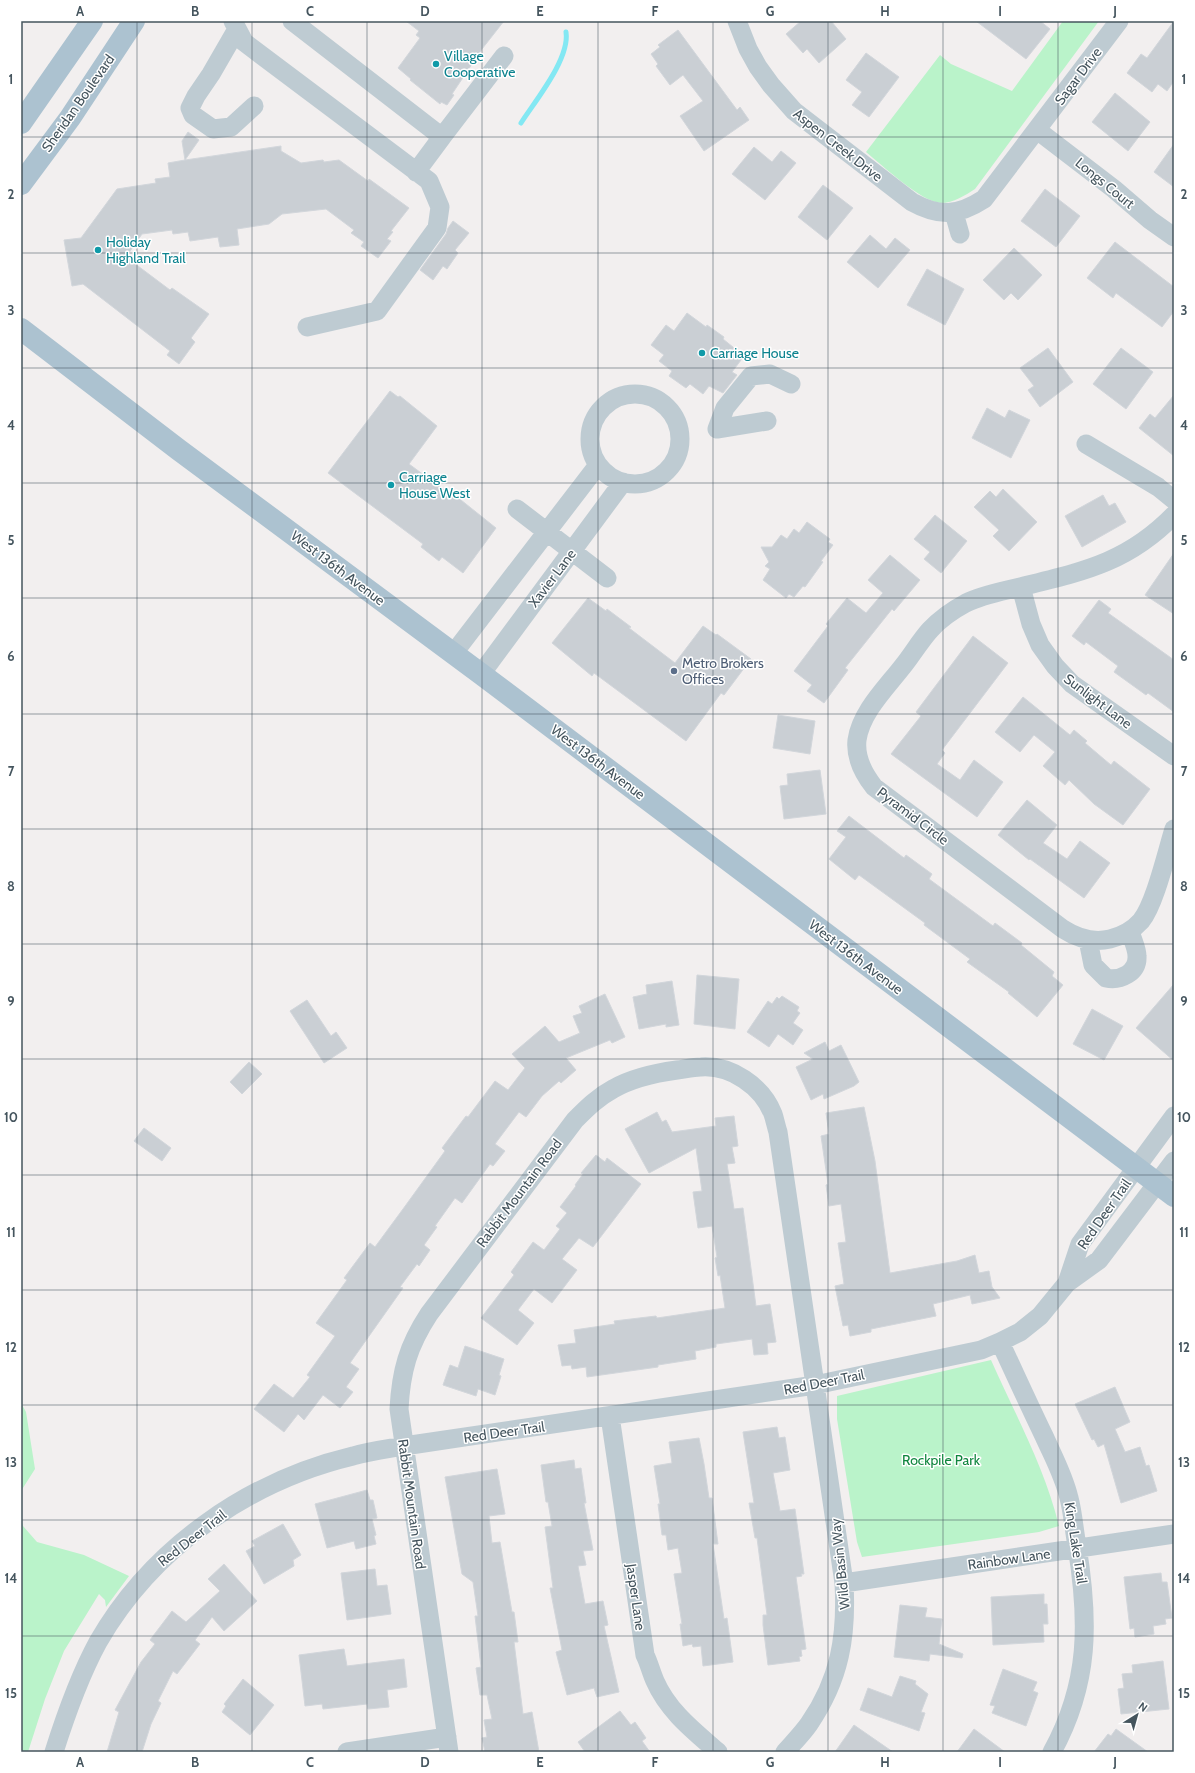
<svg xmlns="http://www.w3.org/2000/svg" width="1195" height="1773" font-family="Cabin,sans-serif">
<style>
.green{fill:#baf3ca}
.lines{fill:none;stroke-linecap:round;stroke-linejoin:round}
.stream{stroke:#83e8f3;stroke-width:5}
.building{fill:#cacfd4;stroke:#d2d6db}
.minor{stroke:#becbd2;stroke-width:19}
.major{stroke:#acc2d0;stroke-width:22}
.grid{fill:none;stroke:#45555e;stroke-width:1;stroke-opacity:0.55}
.culture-dot{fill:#0f9aa8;stroke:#fff;stroke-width:1.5}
.service-dot{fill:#5c6f8a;stroke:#fff;stroke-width:1.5}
.labels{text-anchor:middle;stroke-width:3;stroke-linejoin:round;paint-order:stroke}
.culture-label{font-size:14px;fill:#0d838f;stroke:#fff;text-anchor:start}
.street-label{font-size:14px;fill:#45555e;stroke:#fff}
.service-label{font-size:14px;fill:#4e5e75;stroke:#fff;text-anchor:start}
.park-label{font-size:14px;fill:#0f863e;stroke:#fff}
.neatline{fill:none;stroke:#45555e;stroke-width:1.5}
.grid-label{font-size:13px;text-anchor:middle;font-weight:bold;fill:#45555e}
</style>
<rect width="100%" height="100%" fill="#f2efef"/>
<path class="green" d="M1063,21H1099L975,189C966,195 953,203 941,203C921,202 882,165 866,152L940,55L951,64L1012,91Z
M991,1360C1015,1414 1045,1468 1059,1526L1039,1532L862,1557L857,1542L837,1419V1396Z
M21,1403L26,1412L35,1469L21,1491Z
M21,1519L23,1526L37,1542L84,1555L129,1576L106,1607L105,1600L99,1594L64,1651L45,1699L28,1752H21Z"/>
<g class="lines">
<path class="stream" d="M521,123C535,101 570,59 566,32"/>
</g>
<path class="building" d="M406,21H504L482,49L452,94L454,95L447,105L441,102L440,104L410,80L411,79L398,68L420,38L416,35L419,31Z
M801,21H831L846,39L819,63L807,49L803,53L786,34Z
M976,21H1040L1050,29L1026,59Z
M1174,21V81L1167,91L1158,84L1152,92L1127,73L1141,54L1147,58Z
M678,30L737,110L740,107L749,120L704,151L680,116L703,101L683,75L670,85L656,66L658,64L651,54L660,47L658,45Z
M866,53L899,77L869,117L852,105L862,92L846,80Z
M1115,93L1150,122L1128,151L1092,122Z
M188,132L199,140L185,160L281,146V151L301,163L323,160L324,162L339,160L368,181L369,179L409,208L391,231L393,232L387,239L391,241L378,258L361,246L364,242L351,233L354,230L326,209L282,214L269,224L237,229L239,245L220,247L218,237L190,241L188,232L173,234L172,230L142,234L126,257L170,290L172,288L209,314L191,338L195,342L179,364L167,355L170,351L83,284L72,286L64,240L81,238L117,189L156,183L155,179L170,177L168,163L185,160L182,141Z
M1174,144V187L1154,172Z
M754,147L772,162L781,151L796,163L765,200L732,174Z
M823,185L853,208L827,240L798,217Z
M1045,189L1080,216L1056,247L1021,221Z
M453,221L469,233L455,250L458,253L447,269L443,266L433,280L420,270L446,234L448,228Z
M870,235L886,249L895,238L910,250L878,288L847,262Z
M1115,242L1174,287V311L1162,327L1116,293L1113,298L1087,278Z
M1014,248L1042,275L1018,300L1011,293L1004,300L983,280Z
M927,269L964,289L945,325L907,305Z
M687,313L706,327L707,325L724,337L723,339L744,356L732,372L737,375L723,393L709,386L703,394L690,384L686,388L669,376L672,371L659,361L664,355L651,345L666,325L674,331Z
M1048,348L1073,382L1040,407L1028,390L1034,386L1020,368Z
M1121,348L1153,372L1126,409L1093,384Z
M390,391L398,397L400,396L437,426L409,464L455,498L456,496L496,528L463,573L442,557L439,561L421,547L423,544L328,473Z
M1174,395V456L1139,428L1150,414L1155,418Z
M987,408L1005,418L1009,410L1030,420L1011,458L972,438Z
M1003,489L1037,522L1009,551L993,536L999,530L974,507L990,491L996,497Z
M1103,495L1109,506L1115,503L1126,522L1082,547L1065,516Z
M935,515L967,541L941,573L924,559L930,552L914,539Z
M807,522L830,539L828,542L833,545L821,561L823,562L805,587L803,586L794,597L789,594L786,598L763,580L770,569L765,566L769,562L761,547H772L781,535L787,539L794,529L799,533Z
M1174,553V614L1145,595Z
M890,555L920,580L894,611L892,609L845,668L848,670L824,703L807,691L812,685L794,671L828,626L826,624L847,598L866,613L883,593L868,580Z
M588,598L606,611L607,609L631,627L629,628L675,663L703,626L716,635L717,634L751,659L724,695L721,693L686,741L594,673L592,676L552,643Z
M1099,600L1111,609L1108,613L1174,660V712L1148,693L1146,695L1114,672L1118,666L1086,642L1084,645L1072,636Z
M973,636L1008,663L942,750L945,753L937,764L960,780L974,760L1003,782L977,817L891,754L921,716L916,712Z
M1023,697L1070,735L1074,730L1087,741L1085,743L1111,765L1114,761L1150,789L1123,825L1094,804L1069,780L1065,785L1043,766L1055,752L1034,735L1020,752L995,732Z
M778,715L815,721L810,754L773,748Z
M820,770L826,814L784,819L780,786L788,785L787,774Z
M1027,800L1057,825L1043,843L1067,859L1080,841L1110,863L1084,898L1030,859L1029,860L998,835Z
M849,816L904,858L906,855L932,874L929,879L993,926L995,923L1022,943L1021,945L1054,972L1052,976L1063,985L1037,1017L1008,993L1009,992L967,962L970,959L924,925L925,923L859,875L855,880L829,859L846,837L837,831Z
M697,975L739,979L735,1029L694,1024Z
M672,981L679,1025L666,1027V1024L639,1029L633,997L647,994L646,985Z
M1174,984V1061L1136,1028Z
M605,994L625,1037L612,1043L610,1040L566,1058L576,1070L561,1083L559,1081L542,1096L526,1117L519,1112L495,1144L505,1151L493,1166L490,1164L462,1203L455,1198L435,1226L437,1227L424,1245L430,1250L419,1266L417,1264L400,1287L403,1288L350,1363L359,1369L346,1387L353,1392L340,1408L323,1395L304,1420L298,1414L284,1432L254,1409L274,1384L293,1398L310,1377L307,1375L335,1336L316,1323L347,1280L344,1278L370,1243L375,1247L403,1209L445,1151L442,1148L466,1116L468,1117L495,1081L508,1090L525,1068L512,1054L545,1026L559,1042L580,1033L573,1016L582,1013L579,1006Z
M782,996L799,1007L797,1011L800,1013L793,1023L803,1030L793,1045L778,1034L769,1047L747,1032L768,1001L772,1004L777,997L779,999Z
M307,1000L331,1036L336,1032L347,1048L324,1063L290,1011Z
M1092,1009L1123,1026L1104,1060L1073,1044Z
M825,1042L829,1051L841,1045L859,1082L854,1086L824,1099L823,1094L811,1100L796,1067L813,1059L804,1053Z
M249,1062L262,1074L242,1094L230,1082Z
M864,1107L875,1161L890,1273L957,1261L975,1255L979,1273L989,1271L992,1287L1000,1298L972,1304L970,1295L933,1304L936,1316L871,1329V1332L850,1336L848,1325L843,1326L835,1286L844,1284L838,1243L846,1242L841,1204L829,1206L826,1185L828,1184L821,1136L829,1134L826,1113Z
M657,1112L662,1122L666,1120L672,1132L716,1126L715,1118L734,1116L738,1146L732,1147L735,1163L727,1164L734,1209L743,1208L756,1306L770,1304L776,1342L767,1343L768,1354L754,1355L752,1339L716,1344V1347L695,1351L696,1359L658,1365V1367L587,1377L586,1367L572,1369L571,1365L562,1366L558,1345L576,1343L574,1330L615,1324L614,1321L656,1316L657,1318L725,1308L720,1275L718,1276L715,1258L717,1257L712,1226L698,1228L693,1192L702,1191L696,1148L649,1173L625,1129Z
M144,1128L171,1148L162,1161L134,1141Z
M596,1155L605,1162L607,1158L641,1184L593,1247L579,1238L562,1259L577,1270L552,1303L534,1289L518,1310L534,1323L517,1345L481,1318L514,1275L511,1272L533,1242L544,1250L560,1229L556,1226L567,1213L560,1207L576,1186L575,1185L583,1174L581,1173Z
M465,1346L504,1359L499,1375L501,1376L495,1395L478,1389L476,1396L443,1385L450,1365L458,1368Z
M1115,1387L1130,1422L1115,1429L1125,1452L1140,1447L1146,1466L1149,1465L1157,1491L1121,1503L1104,1444L1098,1447L1094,1439L1092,1440L1075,1404Z
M777,1427L779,1438L785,1437L790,1470L773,1473L780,1511L795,1509L804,1574H801L802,1576L796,1577L806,1649L801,1650L802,1656L799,1657L800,1661L768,1665L763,1625V1615H767L757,1538H755L749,1503H754L743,1432Z
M699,1438L704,1464L709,1498H712L718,1544H713L724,1619L727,1618L733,1662L703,1666L701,1646L693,1647L692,1644L683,1646L680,1624H682L674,1574L682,1573L678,1548L668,1550L666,1535H662L658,1504H660L654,1466L672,1463L669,1442Z
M574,1460L575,1469L581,1468L586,1503H584L593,1550L583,1551L586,1565L578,1566L585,1604L603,1601L608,1625L604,1626L619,1692L597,1697L594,1688L567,1695L556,1652L562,1650L550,1588H553L545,1527L552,1526L548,1502H546L541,1465Z
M497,1469L505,1514L489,1516L492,1543L500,1542L512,1612H514L518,1642H514L523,1714L532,1712L539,1752H485L482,1738L487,1737L484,1720L492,1719L487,1695H480L476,1668L481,1667L475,1616H478L473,1582L462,1574L445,1477Z
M367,1490L370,1500H373L377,1518L372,1519L376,1535L374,1536L376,1544L356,1549L354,1541L327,1548L315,1504Z
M283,1524L301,1555L293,1560L294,1566L264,1584L246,1551L255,1546L252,1541Z
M224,1564L257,1601L224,1631L212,1617L195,1640L200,1644L177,1674L173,1671L158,1701L161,1703L151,1724L142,1752H107L119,1712L115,1710L141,1662L155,1644L150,1640L172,1611L186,1622L220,1591L208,1579Z
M375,1569L377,1586L387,1585L391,1614L347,1620L341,1573Z
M1161,1573L1162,1582H1167L1172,1618L1165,1619L1166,1624L1153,1626L1154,1634L1135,1637L1134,1628L1130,1629L1124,1577Z
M1044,1594V1604H1047L1048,1624H1043L1044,1642L993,1645L991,1597Z
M900,1605L927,1608L925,1617L942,1619L939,1644L963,1654L962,1658L930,1654L929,1661L894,1657Z
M344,1649L347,1666L404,1659L407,1687L387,1690L389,1707L368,1709L367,1704L323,1709L322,1704L305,1706L299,1655Z
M1163,1661L1169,1709L1121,1714L1118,1689L1124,1688L1122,1674L1133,1673L1132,1665Z
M1003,1669L1037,1682L1033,1691L1038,1693L1026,1726L992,1713L995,1706L990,1705Z
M900,1676L916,1681L915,1684L928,1694L921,1712L925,1713L919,1731L860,1710L868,1688L892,1697Z
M243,1679L274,1705L250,1735L222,1712L226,1706L224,1704Z
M620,1711L631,1725L635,1722L646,1738L642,1741L650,1752H585L578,1742Z
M854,1725L893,1752H835Z
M974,1729L1005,1752H957Z
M1116,1729L1148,1752H1094L1108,1734L1111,1736Z"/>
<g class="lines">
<path class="minor" d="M233,21L244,42L429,181L440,207L437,228L377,311L307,327
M292,21L442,137L504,56
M737,21L748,49L758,67L771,85L794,111L912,202C939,217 958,216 984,199L1119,21
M237,29L211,74L196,96L190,108L193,115L213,129L231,127L254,106
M1037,130L1114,189L1150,220L1174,237
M416,172L442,137
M954,213L960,234
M590 439a45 45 0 1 1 90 0a45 45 0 1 1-90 0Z
M717,429L725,408L751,376L770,374L791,384
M717,429L767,421
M1086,444L1158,487L1174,500
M517,509L607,578
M1174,515C1128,562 1085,571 1024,586C1005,591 984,594 966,603C953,610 940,619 930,630C920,641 912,655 903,666C886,688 861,712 857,740C855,758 863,773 874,787L1063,929C1077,938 1093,943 1110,939C1122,936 1133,930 1141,921C1155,904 1167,851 1174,829
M1021,587L1031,624L1040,645L1055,666L1072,684L1174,756
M453,654L598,465
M481,674L623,482
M1088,940L1093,965L1106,978C1120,981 1138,973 1137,956C1137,948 1132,939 1130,931
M1067,1283L1080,1244L1174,1116
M1000,1342C1015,1374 1029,1405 1044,1436C1053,1456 1064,1476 1069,1498C1073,1513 1074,1530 1077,1546C1089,1621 1090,1683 1052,1752
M610,1416L645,1655C649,1663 651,1672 655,1681C668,1711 694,1731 718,1752
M844,1583L1174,1534
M54,1752C66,1714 79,1677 98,1642C152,1548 248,1481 353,1456C370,1451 387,1449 404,1446L815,1385L981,1350L1000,1342L1020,1332L1040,1316L1067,1283L1099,1260L1174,1161
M347,1752L447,1737
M449,1752L399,1409C401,1371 408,1346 429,1314L575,1120C587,1108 598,1097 613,1089C632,1078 655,1073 677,1070C685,1069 693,1067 701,1067C731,1065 762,1086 773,1114C775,1120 776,1126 778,1132L844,1583C847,1636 840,1679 809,1724C802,1734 793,1743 785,1752"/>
<path class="major" d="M21,123L92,21
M21,184L70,118L134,21
M21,329L179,450L481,674L1174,1196"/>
</g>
<path class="grid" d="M137,21V1752M252,21V1752M367,21V1752M482,21V1752M598,21V1752M713,21V1752M828,21V1752M943,21V1752M1058,21V1752M21,137H1174M21,253H1174M21,368H1174M21,483H1174M21,598H1174M21,714H1174M21,829H1174M21,944H1174M21,1059H1174M21,1175H1174M21,1290H1174M21,1405H1174M21,1520H1174M21,1636H1174"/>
<g class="culture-dot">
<circle cx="436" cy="64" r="4"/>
<circle cx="98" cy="250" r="4"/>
<circle cx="702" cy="353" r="4"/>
<circle cx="391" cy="485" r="4"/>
</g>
<circle class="service-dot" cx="674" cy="671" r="4"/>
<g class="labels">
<g class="culture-label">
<text x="444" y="61">Village<tspan x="444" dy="16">Cooperative</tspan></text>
<text x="106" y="247">Holiday<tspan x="106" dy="16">Highland Trail</tspan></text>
<text x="710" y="358">Carriage House</text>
<text x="399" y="482">Carriage<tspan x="399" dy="16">House West</tspan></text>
</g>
<g class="street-label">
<text transform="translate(1078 76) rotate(-53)" y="5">Sagar Drive</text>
<text transform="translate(78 103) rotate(-55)" y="5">Sheridan Boulevard</text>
<text transform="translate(838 145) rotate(38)" y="5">Aspen Creek Drive</text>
<text transform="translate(1105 183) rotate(39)" y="5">Longs Court</text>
<text transform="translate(338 568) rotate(37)" y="5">West 136th Avenue</text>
<text transform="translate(552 578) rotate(-53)" y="5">Xavier Lane</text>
<text transform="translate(1098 701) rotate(37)" y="5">Sunlight Lane</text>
<text transform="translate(598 762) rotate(37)" y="5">West 136th Avenue</text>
<text transform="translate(913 816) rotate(37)" y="5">Pyramid Circle</text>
<text transform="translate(856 957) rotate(37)" y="5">West 136th Avenue</text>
<text transform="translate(519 1193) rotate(-53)" y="5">Rabbit Mountain Road</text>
<text transform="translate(1104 1214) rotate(-55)" y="5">Red Deer Trail</text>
<text transform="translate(824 1382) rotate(-11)" y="5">Red Deer Trail</text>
<text transform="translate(504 1432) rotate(-8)" y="5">Red Deer Trail</text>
<text transform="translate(412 1504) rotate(82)" y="5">Rabbit Mountain Road</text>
<text transform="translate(192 1538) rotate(-38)" y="5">Red Deer Trail</text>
<text transform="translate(1076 1543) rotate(81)" y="5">King Lake Trail</text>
<text transform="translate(1009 1559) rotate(-8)" y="5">Rainbow Lane</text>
<text transform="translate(840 1564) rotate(-96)" y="5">Wild Basin Way</text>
<text transform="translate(636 1597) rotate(82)" y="5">Jasper Lane</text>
</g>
<g class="service-label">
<text x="682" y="668">Metro Brokers<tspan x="682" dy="16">Offices</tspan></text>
</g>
<g class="park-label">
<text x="941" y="1465">Rockpile Park</text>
</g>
</g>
<rect width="1195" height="1773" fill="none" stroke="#ffffff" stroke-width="44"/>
<g transform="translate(1137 1715) rotate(37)" stroke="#ffffff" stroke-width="3" paint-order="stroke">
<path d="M0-3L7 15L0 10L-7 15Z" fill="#45555e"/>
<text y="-6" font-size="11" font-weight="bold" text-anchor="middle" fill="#45555e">N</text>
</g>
<rect x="22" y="22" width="1151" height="1729" class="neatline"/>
<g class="grid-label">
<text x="80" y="16">A</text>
<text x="195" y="16">B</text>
<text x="310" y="16">C</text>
<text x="425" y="16">D</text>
<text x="540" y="16">E</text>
<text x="655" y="16">F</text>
<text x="770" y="16">G</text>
<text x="885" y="16">H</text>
<text x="1000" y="16">I</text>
<text x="1115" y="16">J</text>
<text x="11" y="84">1</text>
<text x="1184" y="84">1</text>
<text x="11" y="199">2</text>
<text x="1184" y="199">2</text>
<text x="11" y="315">3</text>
<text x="1184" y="315">3</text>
<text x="11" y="430">4</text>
<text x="1184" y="430">4</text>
<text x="11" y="545">5</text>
<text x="1184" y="545">5</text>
<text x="11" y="661">6</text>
<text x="1184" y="661">6</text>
<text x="11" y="776">7</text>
<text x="1184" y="776">7</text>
<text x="11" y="891">8</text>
<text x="1184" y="891">8</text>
<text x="11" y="1006">9</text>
<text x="1184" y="1006">9</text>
<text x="11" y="1122">10</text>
<text x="1184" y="1122">10</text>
<text x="11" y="1237">11</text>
<text x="1184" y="1237">11</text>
<text x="11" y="1352">12</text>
<text x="1184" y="1352">12</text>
<text x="11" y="1467">13</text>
<text x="1184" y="1467">13</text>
<text x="11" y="1583">14</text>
<text x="1184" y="1583">14</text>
<text x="11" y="1698">15</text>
<text x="1184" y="1698">15</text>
<text x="80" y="1767">A</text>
<text x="195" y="1767">B</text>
<text x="310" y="1767">C</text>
<text x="425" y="1767">D</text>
<text x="540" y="1767">E</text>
<text x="655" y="1767">F</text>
<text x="770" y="1767">G</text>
<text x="885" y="1767">H</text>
<text x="1000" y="1767">I</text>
<text x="1115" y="1767">J</text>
</g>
</svg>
